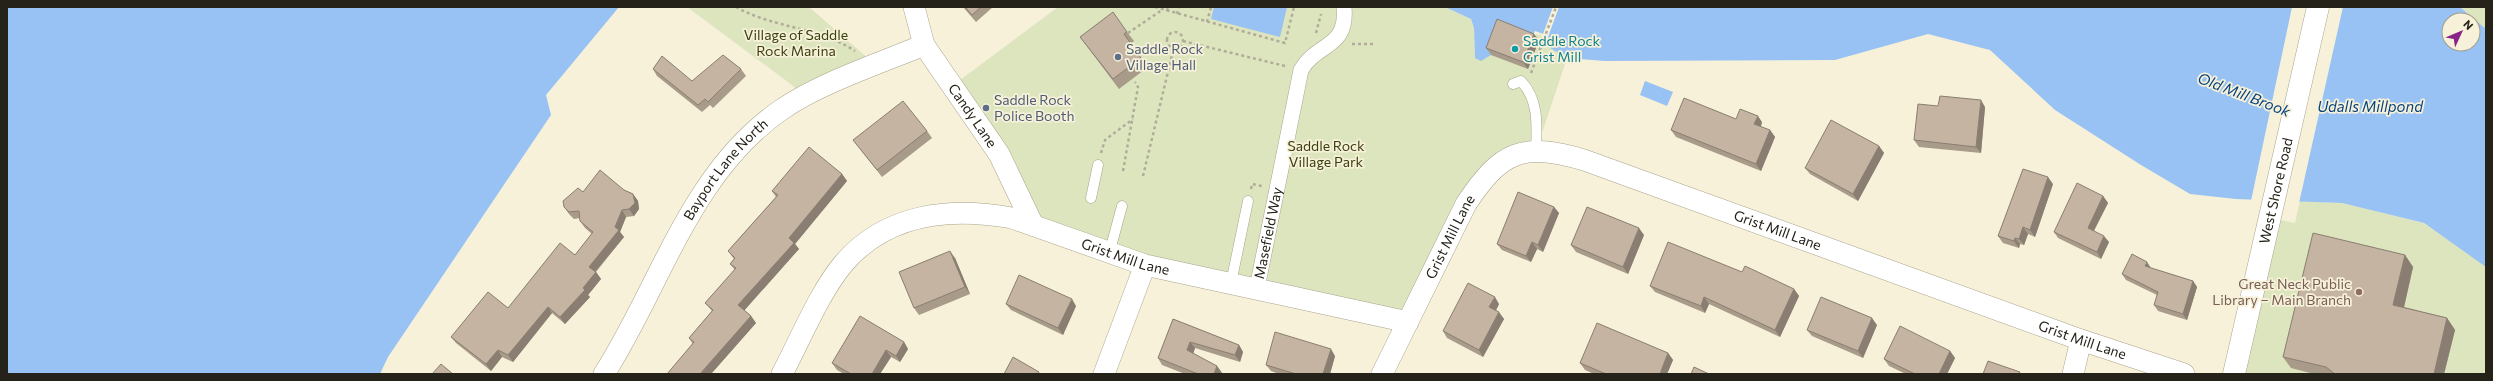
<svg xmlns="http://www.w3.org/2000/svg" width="2493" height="381" font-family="Commissioner,sans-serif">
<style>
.green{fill:#dde5be}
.water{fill:#98c2f4;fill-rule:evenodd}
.pier{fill:#f7f1d9}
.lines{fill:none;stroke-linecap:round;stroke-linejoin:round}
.service-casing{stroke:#a9a38d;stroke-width:11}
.pedestrian-casing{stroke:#a9a38d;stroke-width:16}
.minor-casing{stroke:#a9a38d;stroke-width:22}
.secondary-casing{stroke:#a9a38d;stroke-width:23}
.path{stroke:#b1ac99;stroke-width:2.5;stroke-dasharray:3 3;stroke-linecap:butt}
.service{stroke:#fff;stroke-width:10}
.pedestrian{stroke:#fff;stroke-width:15}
.minor{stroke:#fff;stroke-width:21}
.secondary{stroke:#fff;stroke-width:22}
.wall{fill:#a99b8a}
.shaded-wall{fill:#897e71}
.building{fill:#c4b4a1;stroke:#897e71}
.culture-dot{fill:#0f9aa8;stroke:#f7f1d9;stroke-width:1.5}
.service-dot{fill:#5c6f8a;stroke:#f7f1d9;stroke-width:1.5}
.education-dot{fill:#8d6e63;stroke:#f7f1d9;stroke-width:1.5}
.labels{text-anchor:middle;stroke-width:3.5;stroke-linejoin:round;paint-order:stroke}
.park-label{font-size:14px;fill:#3a4010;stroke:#f7f1d9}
.culture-label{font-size:14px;fill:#0d838f;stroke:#f7f1d9;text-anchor:start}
.service-label{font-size:14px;fill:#4e5e75;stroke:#f7f1d9;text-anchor:start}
.street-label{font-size:14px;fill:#252219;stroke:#f7f1d9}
.education-label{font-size:14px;fill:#785e54;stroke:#f7f1d9;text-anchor:end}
.water-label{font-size:15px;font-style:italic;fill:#05437e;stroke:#f7f1d9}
</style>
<rect width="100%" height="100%" fill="#f7f1d9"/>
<path class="green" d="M687,7H809L877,66L808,97Z
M1058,7H1445L1471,19L1474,28L1475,58L1491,55L1535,31L1543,34L1545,45L1567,58L1536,151L1505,160L1408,322L1359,311L1033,225L952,86Z
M2460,7H2486V29Z
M2300,201L2342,203L2423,223L2480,261L2486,267V374H2236L2271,218L2295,223Z"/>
<path class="water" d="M7,7H619L546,95L551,115L388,357L380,374H7Z
M1214,7H1287L1280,37L1211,19Z
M1445,7H2460L2486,29V267L2424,223L2342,203L2236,199L2190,194L2141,165L2055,110L1990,50L1928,34L1835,60L1605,61L1567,58L1545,45L1542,34L1535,31L1532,38L1502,26L1491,55L1481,61L1475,58L1474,28L1471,19ZM2449,20H2473V44H2449Z
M1645,81L1673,92L1667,106L1640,95Z"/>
<path class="pier" d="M1553,7H1559L1545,45L1541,35L1536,34L1534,38H1532L1535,31L1543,34Z
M2292,7H2343L2299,203L2251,201Z"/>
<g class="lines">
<defs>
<path id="service" d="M1513,84L1521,81C1539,100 1537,126 1536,151
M1091,198L1098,165
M1109,254L1122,206
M1231,283L1248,201"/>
<g id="pedestrian">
<path id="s1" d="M1257,288L1301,70C1317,42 1348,49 1344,7"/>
</g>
<g id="minor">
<path id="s2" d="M914,7L924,45L999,154L1033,225"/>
<path id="s3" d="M604,374C661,285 690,173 781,110C818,84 880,63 924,45"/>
<path id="s4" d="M782,374C800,340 820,291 844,263C887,213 951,207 1012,218L1145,265L1408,322"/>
<path d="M1104,374L1145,265"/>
<path id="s5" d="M1382,374L1466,204C1501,151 1522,142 1584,160L2081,340L2184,374"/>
<path d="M2073,374L2081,340"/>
</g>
<g id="secondary">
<path id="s6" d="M2234,374L2318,7"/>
</g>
</defs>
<use href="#service" class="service-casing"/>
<use href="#pedestrian" class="pedestrian-casing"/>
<use href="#minor" class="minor-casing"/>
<use href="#secondary" class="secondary-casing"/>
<path class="path" d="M736,7C773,28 819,27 855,51
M1155,7L1285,43L1294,7
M1167,11L1168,7
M1177,14L1179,7
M1207,22L1211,7
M1167 40a8 8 0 1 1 16 0a8 8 0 1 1-16 0Z
M1128,33L1162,10
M1316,33L1321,14
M1183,41L1285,66
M1352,44H1374
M1531,73L1556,7
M1101,153L1105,140L1133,119
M1123,171L1138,87L1135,82
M1143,176L1174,47
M1251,189L1252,184L1262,186"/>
<use href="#service" class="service"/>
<use href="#pedestrian" class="pedestrian"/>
<use href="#minor" class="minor"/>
<use href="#secondary" class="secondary"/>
</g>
<path class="wall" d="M963,7H993L976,22Z
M1127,32L1134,41L1131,44L1148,67L1119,89L1080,37Z
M1539,40L1528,69L1491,55L1486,48Z
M653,69L692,81L741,69L746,76L713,108L710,105L702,112L657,76Z
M1938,106L1985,107L1981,153L1919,147L1914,140Z
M1736,119L1762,122L1761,127L1770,130L1775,137L1761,171L1676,137L1671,130Z
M927,131L932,138L882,177L853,140Z
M1879,146L1884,153L1858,201L1810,174L1805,168Z
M842,174L847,181L795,244L799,249L744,310L751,316L756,323L711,374H667L693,344L689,338L712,311L705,303L735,270L730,264L734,259L728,251L776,197L772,191Z
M2053,184L2035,237L2028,234L2024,245L2020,244L2019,248L2003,243L1998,236Z
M624,190L633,194L638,201L639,209L634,216L626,217L620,232L624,237L596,272L601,279L588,295L590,297L565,324L552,313L513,362L502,357L491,371L456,343L451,337L508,308L575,255L592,234L585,228L580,221V218L574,219L569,214L564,207L583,192Z
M2103,196L2108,203L2094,231L2109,242L2101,259L2058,238L2054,232Z
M1554,207L1559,213L1543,252L1537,249L1531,262L1502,250L1497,244Z
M1644,235L1628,274L1576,252L1571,245Z
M2405,255L2413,267L2404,307L2447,318L2455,330L2444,374H2314L2291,368L2283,357Z
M955,258L970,294L919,315L914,308Z
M2151,268L2193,281L2197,287L2187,320L2158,311L2154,305L2157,295L2126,280L2122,274Z
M1742,272L1794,289L1799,296L1780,337L1709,304L1705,313L1655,292L1650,286Z
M1006,304L1076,306L1063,335L1011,310Z
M1499,304L1496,310L1504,319L1483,357L1447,338L1443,331Z
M1173,319L1239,345L1243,352L1240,362L1195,348L1193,354L1217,366L1222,373L1221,374H1185L1162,365L1158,358Z
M1877,325L1863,358L1812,336L1807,330Z
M904,342L908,349L900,362L891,357L880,374H844L837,370L832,363Z
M1950,351L1955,358L1947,374H1906L1889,366L1884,359Z
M1668,353L1673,360L1667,374H1594L1585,370L1580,363Z
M1335,356L1330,374H1279L1271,371L1266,365Z"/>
<path class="shaded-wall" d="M1534,34L1539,40L1528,69L1523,62Z
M1981,100L1985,107L1981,153L1976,147Z
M1758,116L1762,122L1759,131L1754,124Z
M1770,130L1775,137L1761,171L1756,164Z
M1879,146L1884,153L1858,201L1853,194Z
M842,174L847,181L795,244L799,249L743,312L738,305L789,238Z
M2048,177L2053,184L2035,237L2030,230Z
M633,194L638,201L639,209L634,216L629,209Z
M2103,196L2108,203L2092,234L2088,228Z
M1554,207L1559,213L1543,252L1538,245Z
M622,210L626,217L620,232L624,237L594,273L589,267L615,227Z
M2023,227L2028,234L2024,245L2019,239Z
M1639,228L1644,235L1628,274L1623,267Z
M2104,236L2109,242L2101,259L2097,252Z
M2015,238L2020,244L2019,248L2014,241Z
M1532,242L1537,249L1531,262L1526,256Z
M950,251L955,258L970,294L965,287Z
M2405,255L2413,267L2402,316L2393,305Z
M2147,262L2151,268L2145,266Z
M596,272L601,279L588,295L590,297L565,324L560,317Z
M2193,281L2197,287L2187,320L2183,314Z
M1794,289L1799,296L1780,337L1775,330Z
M1495,297L1499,304L1494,314L1489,307Z
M1704,297L1709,304L1705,313L1701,306Z
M1072,299L1076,306L1063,335L1058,328Z
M548,307L552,313L513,362L508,355Z
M1499,312L1504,319L1483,357L1479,350Z
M751,316L756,323L711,374H700Z
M1872,318L1877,325L1863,358L1858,351Z
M2447,318L2455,330L2444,374H2434Z
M904,342L908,349L900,362L896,356Z
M1190,342L1195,348L1192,357L1187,350Z
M1239,345L1243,352L1240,362L1235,355Z
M1331,349L1335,356L1330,374H1323Z
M498,350L502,357L491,371L486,364Z
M886,350L891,357L880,374H872Z
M1950,351L1955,358L1947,374H1939Z
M1668,353L1673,360L1667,374H1660Z
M1217,366L1222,373L1221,374H1214Z"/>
<path class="building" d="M965,7H981L972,15Z
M1113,12L1127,32L1124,34L1141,58L1113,79L1080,37Z
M1497,19L1534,34L1523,62L1486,48Z
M723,55L741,69L708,102L705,99L698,105L653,69L662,56L692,81Z
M1940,96L1981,100L1976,147L1914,140L1918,104L1938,106Z
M1684,98L1736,119L1740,109L1758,116L1754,124L1770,130L1756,164L1671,130Z
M903,101L927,131L877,170L853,140Z
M1831,120L1879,146L1853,194L1805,168Z
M809,147L842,174L789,238L794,243L738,305L751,316L700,374H667L694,342L689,338L713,310L705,303L736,268L730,264L735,258L728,251L778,195L772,191Z
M2023,169L2048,177L2030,230L2023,227L2019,239L2015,238L2014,241L1998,236Z
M600,170L624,190L633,194L635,203L629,209L622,210L615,227L619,230L589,267L596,272L583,288L585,290L560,317L548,307L508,355L498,350L486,364L451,337L488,292L508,308L560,243L575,255L593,232L580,221L579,211L569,212L564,207L563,201L578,188L583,192Z
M2077,183L2103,196L2088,228L2104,236L2097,252L2054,232Z
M1518,192L1554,207L1538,245L1532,242L1526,256L1497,244Z
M1587,207L1639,228L1623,267L1571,245Z
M2313,233L2405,255L2393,305L2447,318L2434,374H2335L2326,367L2283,357Z
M1668,242L1742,272L1745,266L1794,289L1775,330L1704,297L1701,306L1650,286Z
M950,251L965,287L914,308L899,272Z
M2132,254L2147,262L2145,266L2193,281L2183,314L2154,305L2158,292L2122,274Z
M1019,275L1072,299L1058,328L1006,304Z
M1468,283L1495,297L1489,307L1499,312L1479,350L1443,331Z
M1821,297L1872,318L1858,351L1807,330Z
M860,316L904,342L896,356L886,350L872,374H851L832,363Z
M1173,319L1239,345L1235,355L1190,342L1187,350L1217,366L1214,374H1198L1158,358Z
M1597,323L1668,353L1660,374H1606L1580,363Z
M1900,326L1950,351L1939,374H1915L1884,359Z
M1275,332L1331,349L1323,374H1296L1266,365Z
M1013,357L1039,372L1038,374H1004Z
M1988,361L2020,372L2019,374H1983Z
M441,364L453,374H432Z
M1694,367L1709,374H1691Z"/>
<circle class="culture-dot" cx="1515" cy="49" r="4"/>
<g class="service-dot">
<circle cx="1118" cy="57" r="4"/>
<circle cx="986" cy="108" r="4"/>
</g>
<circle class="education-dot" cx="2359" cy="292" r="4"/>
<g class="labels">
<g class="park-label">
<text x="796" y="40">Village of Saddle<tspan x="796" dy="16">Rock Marina</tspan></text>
<text x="1326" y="151">Saddle Rock<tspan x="1326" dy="16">Village Park</tspan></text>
</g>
<g class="culture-label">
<text x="1523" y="46">Saddle Rock<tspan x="1523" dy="16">Grist Mill</tspan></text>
</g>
<g class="service-label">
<text x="1126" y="54">Saddle Rock<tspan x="1126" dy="16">Village Hall</tspan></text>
<text x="994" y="105">Saddle Rock<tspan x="994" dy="16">Police Booth</tspan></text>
</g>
<g class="street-label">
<text dy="5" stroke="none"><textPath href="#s2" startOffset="125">Candy Lane</textPath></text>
<text dy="5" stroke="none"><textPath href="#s3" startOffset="239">Bayport Lane North</textPath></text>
<text dy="5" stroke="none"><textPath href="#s6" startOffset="188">West Shore Road</textPath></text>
<text dy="5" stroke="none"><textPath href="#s5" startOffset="536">Grist Mill Lane</textPath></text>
<text dy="5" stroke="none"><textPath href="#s1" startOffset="56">Masefield Way</textPath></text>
<text dy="5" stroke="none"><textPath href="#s5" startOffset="153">Grist Mill Lane</textPath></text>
<text dy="5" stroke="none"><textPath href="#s4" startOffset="430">Grist Mill Lane</textPath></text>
<text dy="5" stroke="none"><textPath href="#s5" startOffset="860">Grist Mill Lane</textPath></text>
</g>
<g class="education-label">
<text x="2351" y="289">Great Neck Public<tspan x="2351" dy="16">Library – Main Branch</tspan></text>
</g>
<g class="water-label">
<text transform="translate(2244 95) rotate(21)" y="5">Old Mill Brook</text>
<text x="2370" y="112">Udalls Millpond</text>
</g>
</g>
<rect width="2493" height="381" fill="none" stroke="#252219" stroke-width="16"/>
<g transform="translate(2461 32) rotate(46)"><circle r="19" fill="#f7f1d9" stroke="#a39e8c"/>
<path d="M0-3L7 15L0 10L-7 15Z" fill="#8a2288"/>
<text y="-6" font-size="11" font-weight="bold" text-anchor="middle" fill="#252219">N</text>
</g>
</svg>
